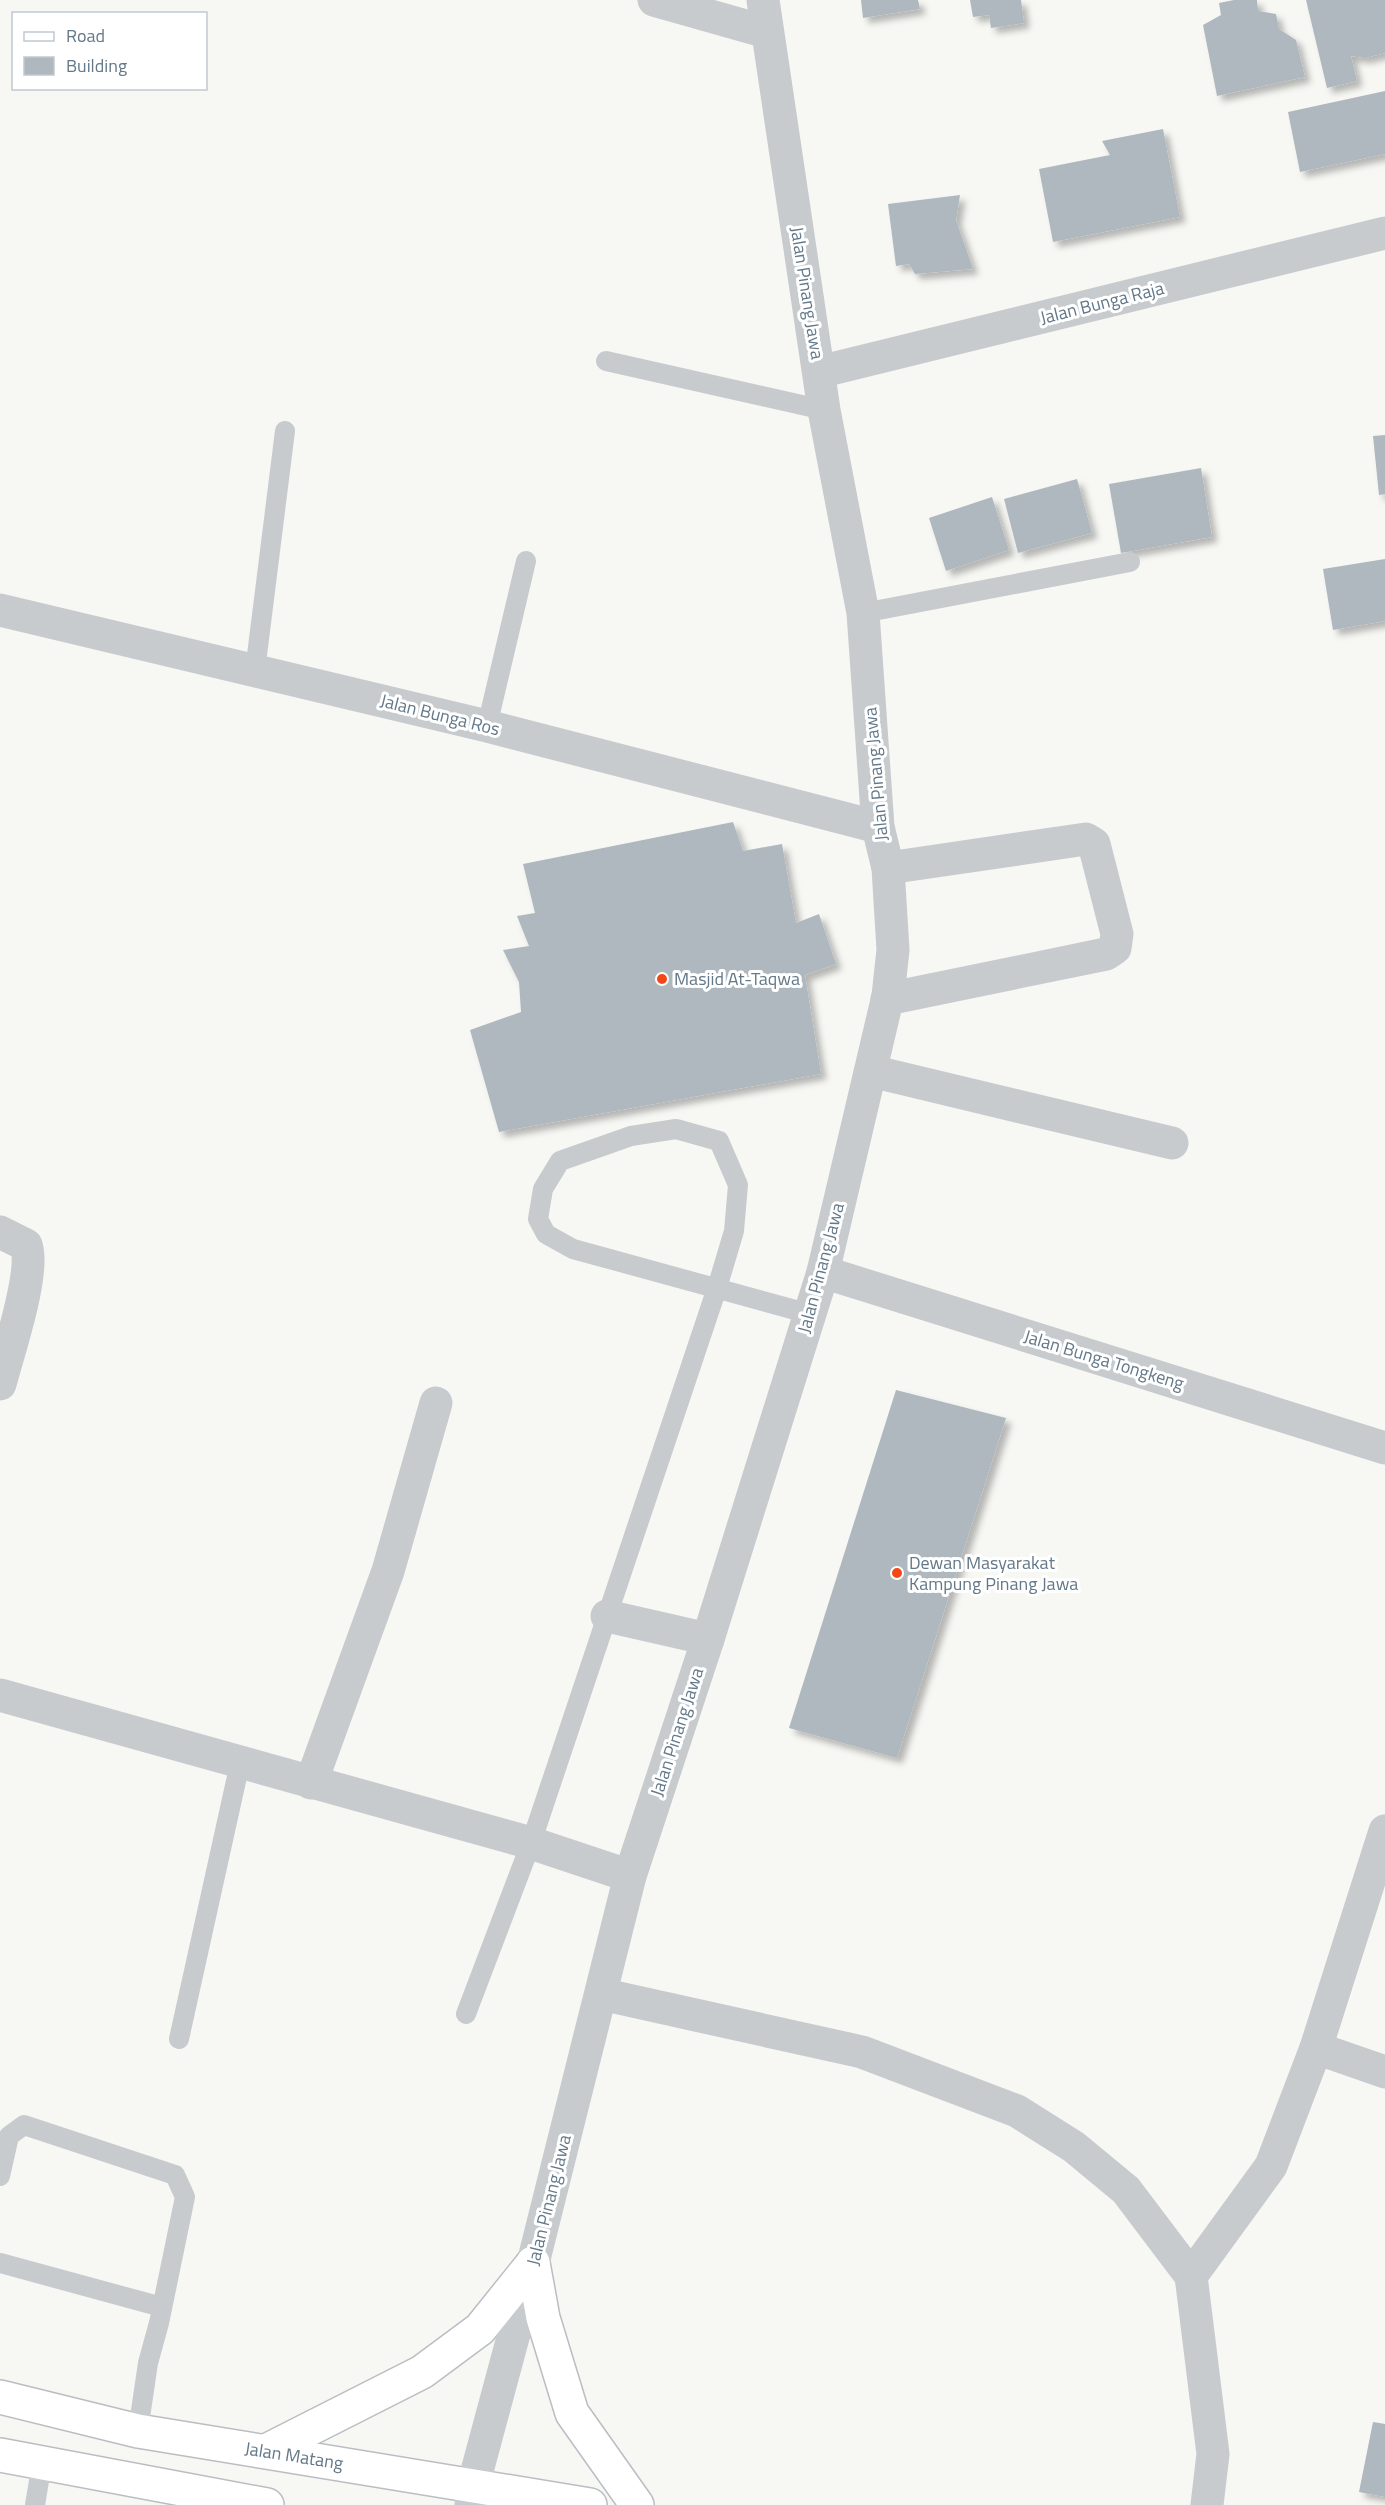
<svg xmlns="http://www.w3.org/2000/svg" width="1385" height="2505" font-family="'Titillium Web',sans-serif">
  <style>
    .building { fill: #afb8be; filter: url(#shadow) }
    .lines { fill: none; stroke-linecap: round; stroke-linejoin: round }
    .primary-casing { stroke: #babec2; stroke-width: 36 }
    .service { stroke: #c7cbce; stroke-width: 20 }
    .minor { stroke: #c7cbce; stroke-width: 33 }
    .primary { stroke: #fff; stroke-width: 33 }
    .poi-dot { fill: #f44717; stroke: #fff; stroke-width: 2 }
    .labels { text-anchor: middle; stroke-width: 6; stroke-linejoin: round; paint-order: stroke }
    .street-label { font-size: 18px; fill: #637888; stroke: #fff }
    .poi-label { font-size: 18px; fill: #637888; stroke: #fff; text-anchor: start }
  </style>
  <defs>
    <filter id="shadow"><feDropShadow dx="5.5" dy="5.5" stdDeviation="3" flood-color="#0004"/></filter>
  </defs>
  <rect width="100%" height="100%" fill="#f7f7f4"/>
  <g class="building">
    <polygon points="861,0 918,0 920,9 863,18"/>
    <polygon points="970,0 1021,0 1024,23 991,28 989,15 973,17"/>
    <polygon points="1234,0 1257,0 1258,11 1276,14 1279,29 1296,40 1305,77 1217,96 1203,25 1221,15 1219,3"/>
    <polygon points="1306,0 1385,0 1385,53 1365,58 1351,56 1357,81 1327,88"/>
    <polygon points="1385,91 1385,154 1300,172 1288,112"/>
    <polygon points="1163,129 1180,217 1053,242 1039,169 1110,155 1102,141"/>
    <polygon points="960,195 956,220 973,269 915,274 909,264 896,266 888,204"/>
    <polygon points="1385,435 1385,494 1379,495 1373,436"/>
    <polygon points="1201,468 1212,537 1121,553 1109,484"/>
    <polygon points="1077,479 1092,533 1018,553 1004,499"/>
    <polygon points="992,497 1009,550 946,571 929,518"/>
    <polygon points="1385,559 1385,621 1333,630 1323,569"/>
    <polygon points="733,822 743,851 782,844 796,923 819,914 836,964 805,975 821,1074 499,1132 470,1030 521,1012 519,982 503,950 529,946 517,916 535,913 523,864"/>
    <polygon points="896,1390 1006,1418 897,1758 789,1728"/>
    <polygon points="1373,2422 1385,2424 1385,2497 1359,2492"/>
  </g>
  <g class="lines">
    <g class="primary-casing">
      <g id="primary">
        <polyline points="533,2263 543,2318 572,2413 637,2505"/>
        <polyline points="0,2397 138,2431 590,2505"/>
        <polyline points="266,2451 422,2372 480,2329 533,2263"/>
        <polyline points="0,2455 267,2505"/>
      </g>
    </g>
    <g class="service">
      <polyline points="606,361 824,410"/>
      <polyline points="863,613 1130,562"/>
      <polyline points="255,671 285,431"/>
      <polyline points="487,726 526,561"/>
      <polyline points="466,2014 531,1843 717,1288 734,1231 738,1185 719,1141 676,1129 631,1136 560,1161 543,1189 538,1219 546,1234 573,1249 810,1314"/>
      <polyline points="179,2039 240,1763"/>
      <polyline points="0,2176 9,2136 24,2125 175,2175 185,2197 159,2323 148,2363 138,2431"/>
      <polyline points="0,2263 162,2307"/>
      <polyline points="35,2505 42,2463"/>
    </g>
    <g class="minor">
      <polyline points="654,0 767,32"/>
      <polyline points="819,372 1385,233"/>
      <polyline points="0,610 487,726 878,827"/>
      <polyline points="887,999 1106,954 1115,948 1117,934 1094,844 1086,839 888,868"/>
      <polyline points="871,1071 1172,1143"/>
      <path d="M0,1232l26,13c10,26 -18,108 -26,139"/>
      <polyline points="823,1272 1385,1448"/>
      <polyline points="607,1616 708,1639"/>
      <polyline points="0,1695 531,1843 630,1876"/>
      <polyline points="311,1783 388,1571 436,1403"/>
      <polyline points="601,1994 862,2052 1017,2111 1074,2147 1126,2190 1191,2276 1213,2454 1207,2505"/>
      <polyline points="1316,2048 1385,2072"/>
      <polyline points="1191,2276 1271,2166 1316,2048 1385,1831"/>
      <polyline points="471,2505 473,2486 533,2263 630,1876 708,1639 823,1272 888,996 893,950 888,868 878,827 863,613 824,410 763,0"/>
    </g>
    <use href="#primary" class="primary"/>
  </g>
  <g class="poi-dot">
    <circle cx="662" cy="979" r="6"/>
    <circle cx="897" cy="1573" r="6"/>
  </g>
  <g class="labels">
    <g class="street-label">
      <text transform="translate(807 293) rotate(81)" y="6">Jalan Pinang Jawa</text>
      <text transform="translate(1102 303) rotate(-14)" y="6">Jalan Bunga Raja</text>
      <text transform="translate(440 715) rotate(14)" y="6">Jalan Bunga Ros</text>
      <text transform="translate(876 774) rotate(-95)" y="6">Jalan Pinang Jawa</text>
      <text transform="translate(821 1268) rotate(-75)" y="6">Jalan Pinang Jawa</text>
      <text transform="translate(1104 1360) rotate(17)" y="6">Jalan Bunga Tongkeng</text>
      <text transform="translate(677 1732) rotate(-72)" y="6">Jalan Pinang Jawa</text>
      <text transform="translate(549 2200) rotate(-76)" y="6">Jalan Pinang Jawa</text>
      <text transform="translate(294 2456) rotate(9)" y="6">Jalan Matang</text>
    </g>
    <g class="poi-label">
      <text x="674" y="985">Masjid At-Taqwa</text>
      <text x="909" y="1569">Dewan Masyarakat<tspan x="909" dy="21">Kampung Pinang Jawa</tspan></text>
    </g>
  </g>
  <rect x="12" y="12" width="195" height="78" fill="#ffffff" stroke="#c1c9cf" stroke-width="1.5"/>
  <rect x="24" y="32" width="30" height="9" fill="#ffffff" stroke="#c1c9cf" stroke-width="1.5"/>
  <text x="66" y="42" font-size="18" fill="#637888">Road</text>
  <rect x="24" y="57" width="30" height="18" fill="#afb8be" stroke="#c1c9cf" stroke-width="1.5"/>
  <text x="66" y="72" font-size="18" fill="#637888">Building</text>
</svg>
